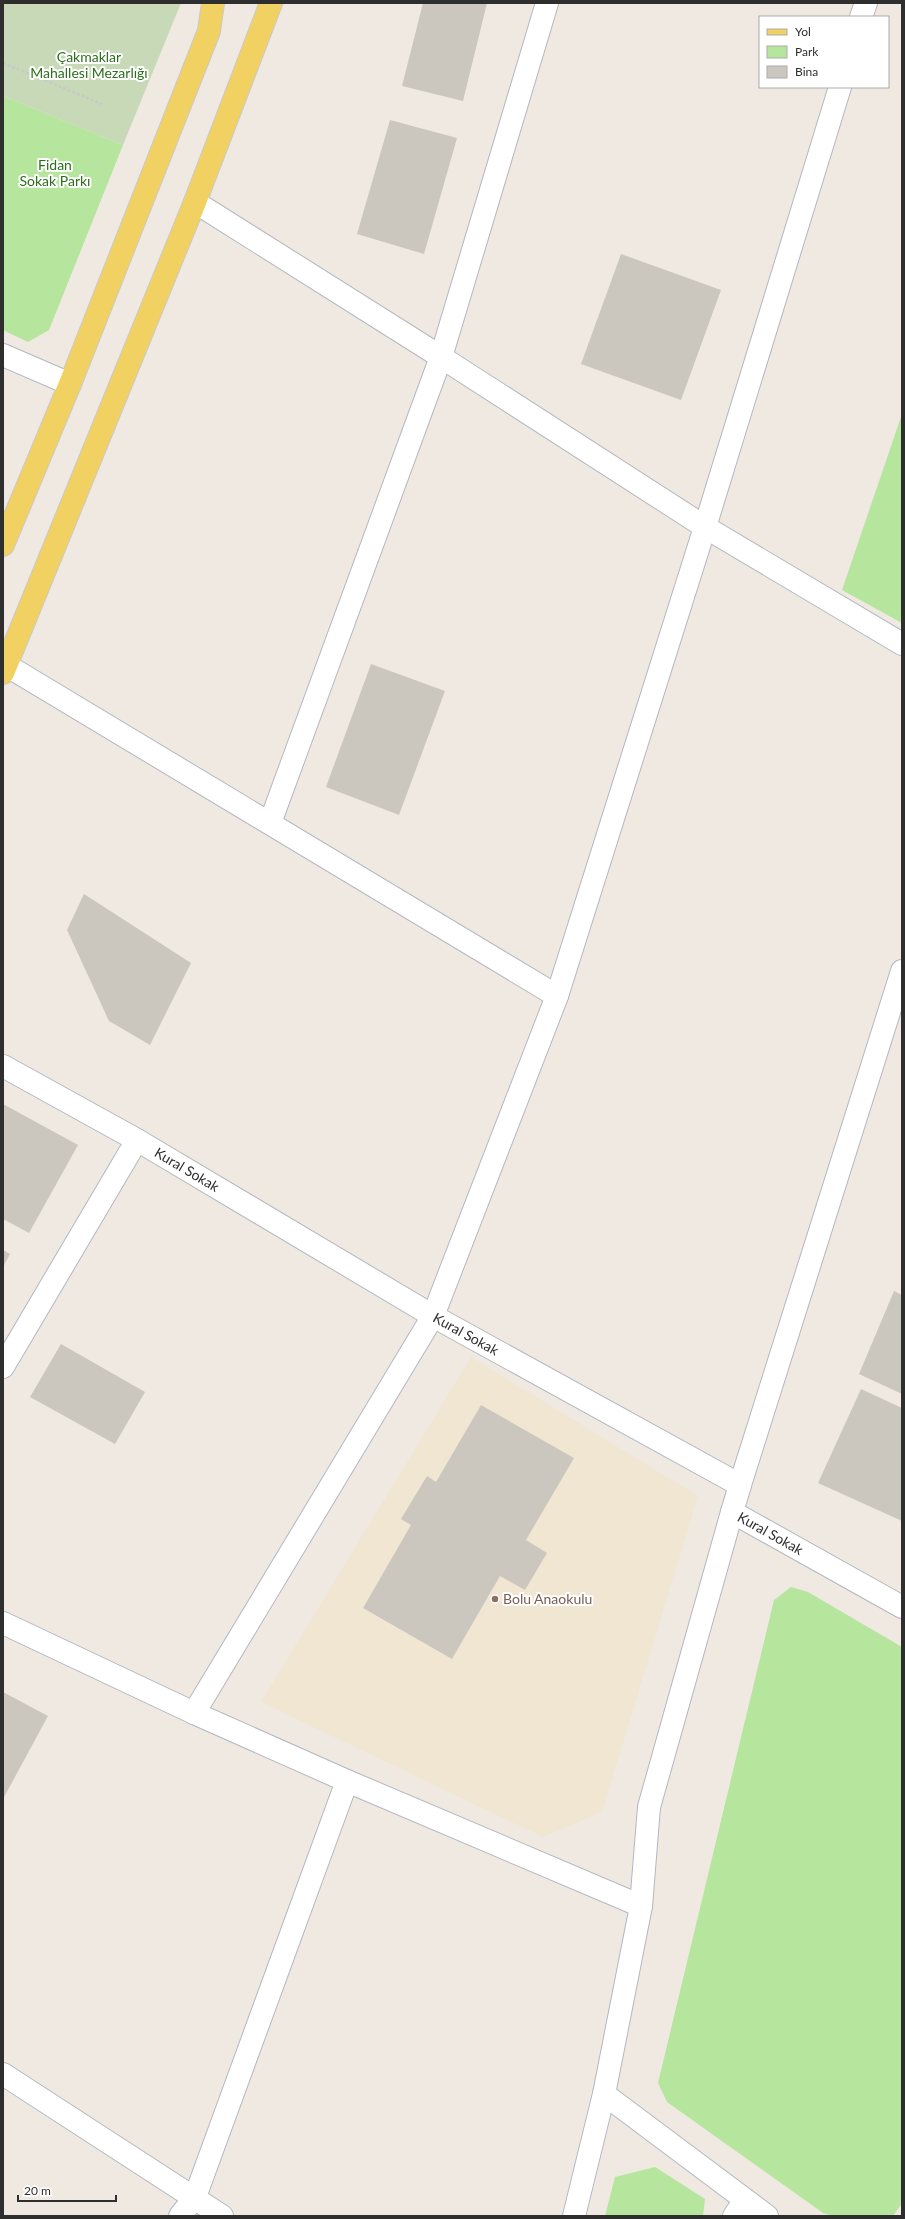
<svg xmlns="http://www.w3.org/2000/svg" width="905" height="2219" font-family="Lato,sans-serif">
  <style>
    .education { fill: #f0e6d1 }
    .green { fill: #b6e59e }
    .cemetery { fill: #c8d9b8 }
    .building { fill: #cbc7bf }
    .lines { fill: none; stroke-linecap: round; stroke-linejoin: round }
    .minor-casing { stroke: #b4b7c1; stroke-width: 24 }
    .major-casing { stroke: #c9c9c9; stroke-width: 24 }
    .path { stroke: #c9c9c9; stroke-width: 2.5; stroke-dasharray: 3 2; stroke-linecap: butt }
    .minor { stroke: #fff; stroke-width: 22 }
    .major { stroke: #f2d163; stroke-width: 22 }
    .education-dot { fill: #8d6e63; stroke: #fff; stroke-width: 1.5 }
    .labels { text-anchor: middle; stroke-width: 4; stroke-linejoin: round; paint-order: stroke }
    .park-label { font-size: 14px; fill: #2c6e1b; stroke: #fff }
    .street-label { font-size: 14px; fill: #2e2e2e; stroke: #fff }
    .education-label { font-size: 14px; fill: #785e54; stroke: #fff; text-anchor: start }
  </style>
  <rect width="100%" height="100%" fill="#efe9e1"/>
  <polygon class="education" points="471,1357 698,1496 602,1812 543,1837 261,1702"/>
  <g class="green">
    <polygon points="3,96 123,145 49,330 28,342 3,330"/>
    <polygon points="902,414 902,623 842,590"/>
    <polygon points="791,1587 808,1592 902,1647 902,2203 893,2216 834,2216 823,2213 667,2102 658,2083 774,1600"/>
    <polygon points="655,2167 705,2199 703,2216 605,2216 615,2177"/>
  </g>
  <polygon class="cemetery" points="3,3 181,3 123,145 3,96"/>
  <g class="building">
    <polygon points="423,3 487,3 463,101 402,86"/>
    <polygon points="390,120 457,138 424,254 357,234"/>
    <polygon points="621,254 721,290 681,400 581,364"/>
    <polygon points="371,664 445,691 399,815 326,787"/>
    <polygon points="84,894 191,963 150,1045 109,1021 67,930"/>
    <polygon points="3,1104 78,1145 29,1233 3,1219"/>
    <polygon points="3,1250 10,1254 3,1267"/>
    <polygon points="894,1291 902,1295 902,1394 859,1374"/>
    <polygon points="61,1344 145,1392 115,1444 30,1397"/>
    <polygon points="861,1389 902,1408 902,1521 818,1483"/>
    <polygon points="481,1405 574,1458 526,1540 547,1553 525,1590 500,1576 452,1659 363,1608 411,1525 401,1519 427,1476 436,1482"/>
    <polygon points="3,1692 48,1716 3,1799"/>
  </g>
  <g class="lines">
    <g class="minor-casing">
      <g id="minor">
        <polyline points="861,17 866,3"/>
        <polyline points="840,87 705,527 902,644"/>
        <polyline points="195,202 441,357 270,823"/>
        <polyline points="3,355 70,384"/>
        <polyline points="6,665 557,996"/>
        <path id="s1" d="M3,1066l134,74 296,176 307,169 -8,27 170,95"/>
        <polyline points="3,1367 137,1140"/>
        <polyline points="740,1485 902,971"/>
        <polyline points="3,1623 194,1713 347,1781 641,1906"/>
        <polyline points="194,1713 433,1316 557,996 705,527 441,357 547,3"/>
        <polyline points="3,2074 222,2216"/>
        <polyline points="604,2094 767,2216"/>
        <polyline points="180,2216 195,2197 347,1781"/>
        <polyline points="574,2216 604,2094 641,1906 649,1807 732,1512"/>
        <polyline points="734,2216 745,2200"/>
      </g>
    </g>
    <g class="major-casing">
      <g id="major">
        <polyline points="3,545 70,384 209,31 213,3"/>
        <polyline points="3,673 195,202 271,3"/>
      </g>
    </g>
    <polyline class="path" points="3,63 102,104"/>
    <use href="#minor" class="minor"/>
    <use href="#major" class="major"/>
  </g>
  <circle class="education-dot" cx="495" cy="1599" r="4"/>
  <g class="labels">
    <g class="park-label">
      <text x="89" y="62">Çakmaklar<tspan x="89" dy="16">Mahallesi Mezarlığı</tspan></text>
      <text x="55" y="170">Fidan<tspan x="55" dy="16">Sokak Parkı</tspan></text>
    </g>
    <g class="street-label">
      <text dy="5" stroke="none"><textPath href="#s1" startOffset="211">Kural Sokak</textPath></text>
      <text dy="5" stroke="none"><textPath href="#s1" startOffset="535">Kural Sokak</textPath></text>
      <text dy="5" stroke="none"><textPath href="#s1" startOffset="920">Kural Sokak</textPath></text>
    </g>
    <g class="education-label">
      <text x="503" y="1604">Bolu Anaokulu</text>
    </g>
  </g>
  <rect width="905" height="2219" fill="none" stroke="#2e2e2e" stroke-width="8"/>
  <rect x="759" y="16" width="130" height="72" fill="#ffffff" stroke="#ababab"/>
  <rect x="767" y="29" width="20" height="6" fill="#f2d163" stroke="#ababab"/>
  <text x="795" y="36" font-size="12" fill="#2e2e2e">Yol</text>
  <rect x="767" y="46" width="20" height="12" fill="#b6e59e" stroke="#ababab"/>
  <text x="795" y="56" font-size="12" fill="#2e2e2e">Park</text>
  <rect x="767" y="66" width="20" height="12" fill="#cbc7bf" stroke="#ababab"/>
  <text x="795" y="76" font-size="12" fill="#2e2e2e">Bina</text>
  <path d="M18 2195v6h98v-6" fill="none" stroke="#2e2e2e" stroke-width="2"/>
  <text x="24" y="2195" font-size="12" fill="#2e2e2e" stroke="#ffffff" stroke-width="3" paint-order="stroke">20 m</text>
</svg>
